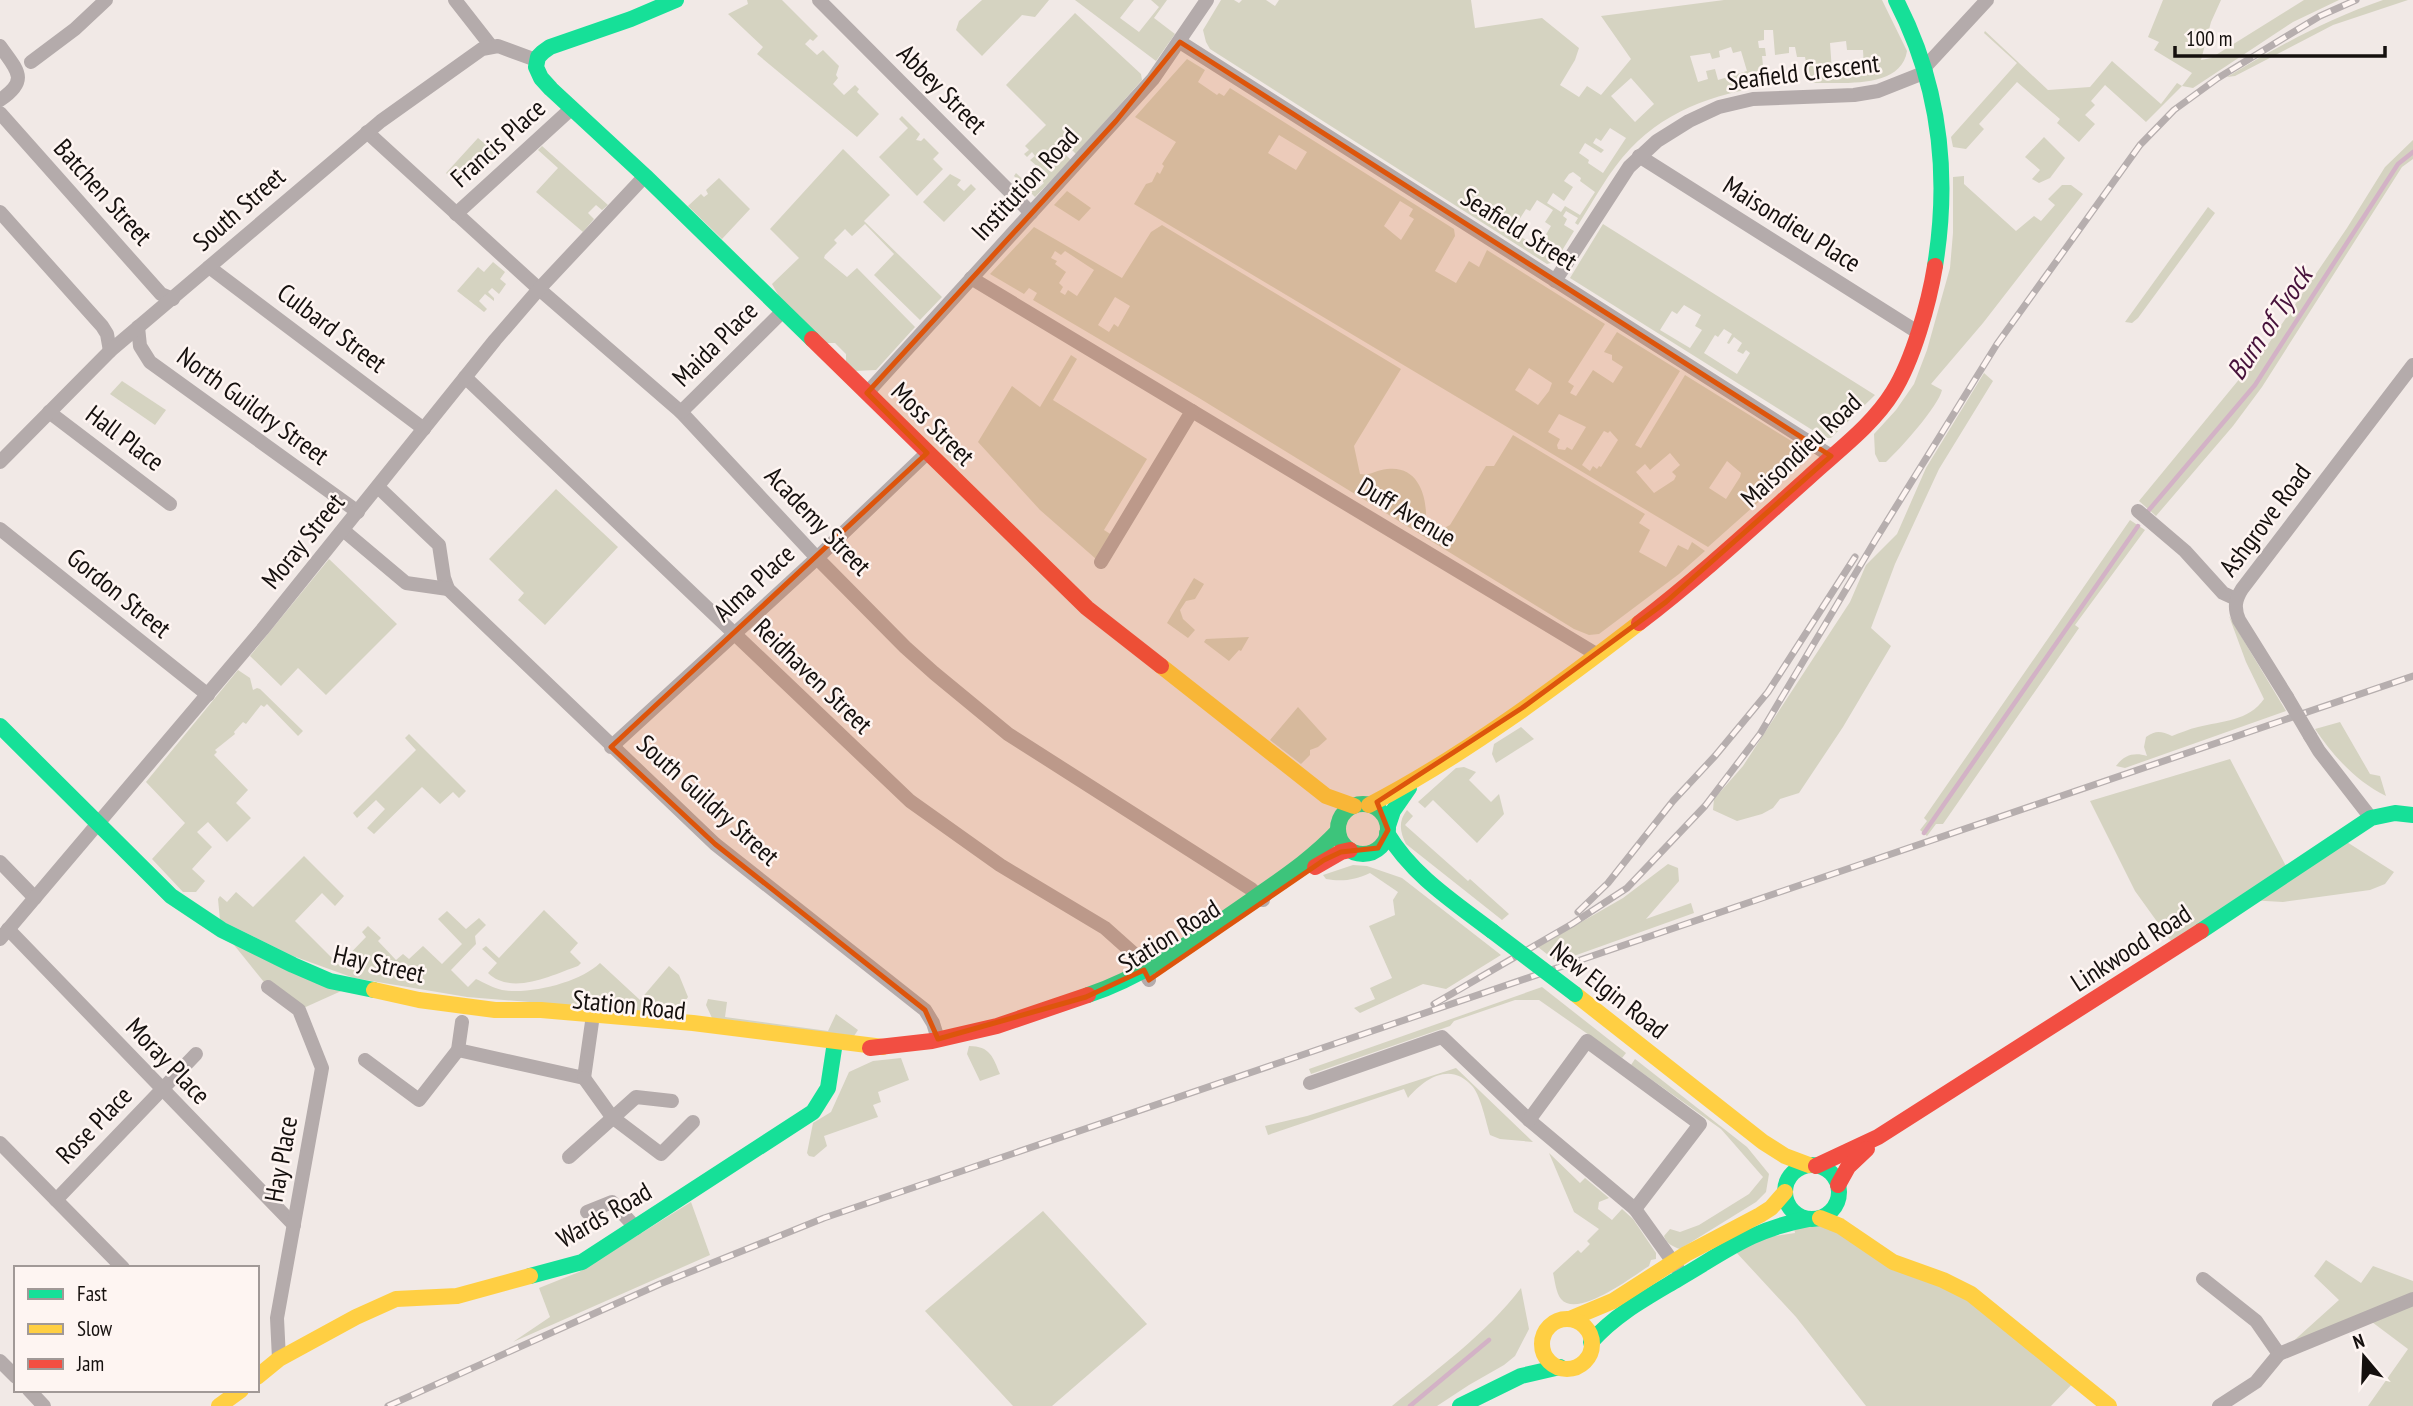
<svg xmlns="http://www.w3.org/2000/svg" width="2413" height="1406" font-family="'PT Sans Narrow',sans-serif">
  <style>
    .green { fill: #d5d3c1; fill-rule: evenodd }
    .lines { fill: none; stroke-linecap: round; stroke-linejoin: round }
    .stream { stroke: #d3b2c6; stroke-width: 4.5 }
    .street { stroke: #b4abab; stroke-width: 14 }
    .fast { stroke: #16e098; stroke-width: 16 }
    .slow { stroke: #ffcf43; stroke-width: 16 }
    .jam { stroke: #f24e42; stroke-width: 16 }
    .rail-casing { stroke: #b6aeae; stroke-width: 7 }
    .rail { stroke: #fef5f2; stroke-width: 4.5; stroke-dasharray: 13; stroke-linecap: butt }
    .street-bridge { stroke: #b4abab; stroke-width: 14 }
    .fast-bridge { stroke: #16e098; stroke-width: 16 }
    .marked { fill: #dd550c; fill-opacity: 0.2; stroke: #dd550c; stroke-width: 5; stroke-linejoin: round }
    .labels { text-anchor: middle; stroke-width: 5; stroke-linejoin: round; paint-order: stroke }
    .street-label { font-size: 26px; fill: #15100e; stroke: #fef5f2 }
    .water-label { font-size: 28px; font-style: italic; fill: #47123b; stroke: #fef5f2 }
  </style>
  <rect width="100%" height="100%" fill="#f1e9e6"/>
  <g class="green">
    <polygon points="747,0 782,0 818,36 813,41 810,39 805,44 817,55 823,50 839,66 836,75 838,78 833,84 844,95 855,85 859,89 857,92 879,114 857,137 757,54 763,47 728,14 748,4"/>
    <polygon points="982,0 1049,0 1035,17 1022,15 982,56 956,30 959,21"/>
    <polygon points="1075,0 1134,0 1120,18 1139,32 1159,7 1151,0 1167,0 1154,18 1175,34 1156,61"/>
    <path d="M1221,0h13l5,3 3,-3h24l9,6 4,-6h192l4,28 67,-10 37,30 -4,12 -15,25 19,12 8,-11 14,9 30,-36 -30,-43 123,-16h158l25,51c-6,39 -67,31 -97,32l-5,-26h-8l-2,-10h-6v6l-14,2 -2,-25h-9v10l-6,1 1,7h6l1,8h-4l2,19 27,-2 1,11c-59,4 -120,20 -162,65 -21,22 -36,51 -52,76l-3,-2 3,-5 -12,-7 -3,5 4,3 -3,6 10,6 -19,31 -8,2 -337,-215 -4,-7 -3,-12zM1846,41l1,9h16l1,19 -32,2 -2,-28zM1731,47l2,6 8,-2 6,20 -29,9 -3,-11 -9,2 2,8 -10,3 -8,-26 20,-3 2,6 8,-2 -1,-6zM1631,78l23,26 -19,18 -24,-26zM1610,128l16,10 -23,35 -15,-10 1,-3 -10,-7 6,-10 16,10 3,-3 -11,-7 3,-5 5,3zM1573,172l8,6 -1,3 15,11 -15,23 -15,-9 -4,6 -14,-9 6,-10 11,8 9,-14 -9,-6 5,-7zM1537,200l16,10 -8,12 6,4 -6,10 3,2 -6,10 -5,-1 -25,-16 14,-22 4,2z"/>
    <polygon points="2163,0 2221,0 2211,22 2201,60 2211,58 2304,0 2339,0 2293,22 2193,88 2182,86 2146,122 2105,85 2091,101 2095,105 2085,115 2095,124 2079,142 2057,123 2060,119 2017,82 1979,124 1984,129 1966,149 1953,147 1951,137 2017,63 1984,33 1985,31 2048,90 2090,87 2112,61 2161,104 2177,83 2182,86 2192,73 2154,50 2159,42 2148,37"/>
    <path d="M2383,0h25l-75,25 -98,51 -8,1c52,-31 98,-57 156,-77z"/>
    <polygon points="1075,13 1141,74 1142,80 1076,154 1061,139 1054,143 1071,160 1035,197 1014,176 1016,173 1035,191 1044,183 1033,172 1038,167 1030,160 1035,156 1032,152 1027,157 1024,154 1029,150 1025,146 1046,125 1006,85"/>
    <path d="M1187,59l18,11 -7,12 19,13 2,-2 5,3 6,-8 224,141 1,7 -20,35 21,12 13,-22 10,6 8,-17 118,74 -37,58 6,4 -4,7 6,3 17,-26 20,13 10,-16 -11,-7v-5l-8,-3 13,-20 63,39 -45,74 6,3 44,-73 124,77v5l-101,90 -574,-343 12,-20 6,-2 5,-10 3,2 4,-8 -2,-2 14,-22 -41,-25zM1279,135l28,17 -11,18 -28,-17zM1400,201l13,8 -4,7 5,3 -13,21 -17,-14zM1529,368l23,15 -3,8 -11,14 -23,-15zM1559,414l27,13 -14,23 -5,-3 -2,3 -7,-1 -1,-4 3,-6 -12,-7zM1604,431l4,2 2,-2 8,9 -17,27 -2,-1 -2,3 -4,-3 -3,5 -8,-6zM1670,453l10,12 -8,7 4,4 -2,4 -20,13 -18,-21 9,-8 5,6zM1727,461l14,12 -1,4 -14,22 -17,-11z"/>
    <polygon points="902,116 920,134 916,140 921,141 924,138 939,153 933,159 943,169 917,196 879,157 908,128 899,119"/>
    <polygon points="2044,137 2065,158 2050,178 2039,183 2032,179 2040,170 2025,157"/>
    <polygon points="478,138 497,154 491,159 485,154 476,161 481,167 476,172 471,166 454,181 446,173"/>
    <polygon points="2413,140 2413,159 2402,167 2262,387 2233,426 2156,516 2139,501 2269,343 2347,228 2385,167"/>
    <polygon points="542,146 608,205 602,210 596,205 588,213 594,219 583,232 536,192 558,168 538,150"/>
    <polygon points="843,149 890,195 864,221 942,297 920,320 874,275 894,254 865,224 852,236 845,229 834,240 837,243 825,255 824,258 847,277 857,268 915,327 876,370 855,371 846,362 846,354 835,343 826,343 780,298 772,284 799,258 770,229"/>
    <polygon points="950,174 961,180 957,185 964,191 971,184 976,189 944,222 923,202"/>
    <path d="M1964,176v8l52,47 18,-15 7,5 14,-16 -7,-6 14,-14h9l12,9 -100,129 -52,61 11,6c-4,17 -42,59 -56,72h-7l-4,-8 -1,-20 22,-24 18,-26 13,-34 23,-82 3,-35v-56z"/>
    <polygon points="719,178 750,209 722,239 688,206 701,194 704,197 708,194 706,190"/>
    <polygon points="1067,191 1091,208 1079,221 1054,205"/>
    <polygon points="2208,207 2215,213 2138,318 2132,323 2125,322"/>
    <path d="M1603,224l272,171 -44,43h-6l-255,-160zM1684,305l17,10 -6,11 7,4 -12,18 -30,-18 12,-19 5,3zM1724,329l8,5 -5,9 2,1 5,-7 8,6 -5,8 6,3 3,-4 4,3 -13,21 -33,-21 11,-18 3,2z"/>
    <path d="M1162,225l239,144 -47,77 6,28c10,2 16,-4 27,-5 30,-4 40,25 39,50l9,7 9,2 6,-3 36,-59h8l19,-31 132,79 -6,9 11,7 -11,22 27,15 12,-22 10,5 4,-8 13,9 -26,23 -80,60 -10,1 -15,-6 -375,-231 -166,-98 4,-7 -8,-5 -5,6 -34,-20 44,-47 88,51 29,-46zM1055,251l6,4 4,-4 29,19 -17,26 -9,-6 -3,5 -5,-3 3,-5 -4,-4 7,-11 -11,-8 2,-3 -6,-3zM1115,297l15,9 -12,21 -4,-3 -5,8 -11,-7z"/>
    <polygon points="493,262 505,272 500,279 506,284 499,294 492,288 488,292 494,298 494,301 485,294 479,301 487,309 484,312 457,291 478,267 484,272"/>
    <polygon points="1071,355 1077,359 1053,400 1147,459 1104,530 1112,535 1096,559 1040,510 978,442 1012,386 1040,407"/>
    <polygon points="1984,373 1993,381 1939,469 1895,564 1871,628 1891,646 1843,727 1799,793 1780,799 1773,808 1762,814 1737,821 1713,810 1714,799 1743,766 1850,602 1866,565 1897,534 1926,468"/>
    <polygon points="122,381 166,410 155,425 110,394"/>
    <polygon points="556,489 618,547 545,625 518,600 524,593 489,559"/>
    <polygon points="2130,520 2145,530 2075,625 2079,628 1943,824 1936,824 1927,836 1920,830 1927,821 1924,818"/>
    <polygon points="329,559 397,624 326,695 298,668 281,686 250,656"/>
    <polygon points="1194,578 1204,584 1195,599 1186,601 1180,610 1183,619 1195,630 1188,638 1167,623"/>
    <path d="M2229,616l57,95 -161,57 -9,-2c8,-11 18,-14 31,-10l-3,-9 2,-10c10,-7 15,-6 26,-1 8,-3 17,-7 26,-9 24,-6 51,-6 66,-28l-18,-37z"/>
    <polygon points="1249,637 1241,651 1239,650 1229,661 1204,642 1206,639"/>
    <polygon points="238,670 250,678 253,690 257,688 260,689 303,731 298,736 267,704 264,707 261,705 246,724 243,722 234,732 235,734 215,750 217,752 214,755 248,790 236,803 251,818 227,842 208,822 197,832 212,847 192,869 205,881 196,892 183,892 152,859 185,823 146,782"/>
    <polygon points="1298,707 1327,739 1318,747 1310,750 1310,755 1301,764 1270,740"/>
    <path d="M2340,722l30,52 10,2 6,20c-29,-14 -53,-40 -71,-67z"/>
    <polygon points="1521,727 1534,739 1496,763 1492,754 1494,744"/>
    <polygon points="409,734 466,791 459,798 453,792 440,804 422,787 374,834 367,828 385,809 376,800 357,818 353,813 416,750 405,738"/>
    <polygon points="2230,759 2289,872 2339,837 2394,872 2385,884 2370,890 2283,902 2248,900 2176,948 2135,891 2090,801"/>
    <polygon points="1464,767 1476,772 1469,780 1491,802 1499,794 1504,814 1477,843 1433,800 1425,808 1418,802 1456,768"/>
    <path d="M1407,810l6,6 -8,9 63,56 2,-2 39,35 -7,6 -96,-76c-6,-12 -8,-23 1,-34z"/>
    <path d="M304,856l40,40 -9,10 -13,-13 -27,28 44,44 27,-28 -4,-5 6,-6 13,12 -3,3 18,19 7,-6 6,5 14,-13 19,18 20,-20 -24,-25 9,-8 19,18 13,-11 7,7 -11,11 1,8 -25,26 17,17 8,-8c9,4 17,9 26,11 28,5 79,-8 98,-27l40,37 29,-34 10,9 9,22 -12,17 -209,-17 -113,-19 -61,-22 -73,-36 -2,-21 2,-3 7,6 9,-10 17,15z"/>
    <polygon points="1668,864 1678,868 1679,881 1646,919 1691,903 1694,913 1557,962 1538,947 1623,898"/>
    <path d="M1353,865l14,1 35,12 99,77 -55,34 -23,-5 -63,29 -6,-5 21,-9 -5,-11 22,-10 -23,-52 26,-11 -2,-15 5,-8 -28,-19c-15,7 -28,9 -44,6l-3,-4z"/>
    <path d="M544,910l34,33 -8,9 11,11 -3,3c-26,9 -66,30 -90,7l9,-10 -15,-14 4,-3 13,12z"/>
    <polygon points="222,930 348,988 299,1010 268,987"/>
    <polygon points="1542,987 1626,1053 1622,1058 1539,1000 1515,1000 1454,1021 1450,1026 1311,1074 1309,1069"/>
    <polygon points="708,999 727,1002 725,1017 828,1031 836,1014 858,1030 854,1036 712,1018 706,1005"/>
    <path d="M969,1046c21,0 24,11 31,28l-20,7 -13,-27z"/>
    <polygon points="901,1058 909,1080 878,1092 881,1102 873,1105 878,1117 824,1136 827,1146 814,1157 809,1156 807,1153 813,1123 831,1112 849,1072 873,1061"/>
    <path d="M1635,1059l112,88 22,27 -3,18 -10,10 -76,47c-7,-2 -14,-6 -16,-13l6,-7 10,3 19,-7 50,-31 14,-17 -42,-48 -90,-64z"/>
    <path d="M1456,1068l77,74 -33,-3 -10,-4c-4,-13 -9,-38 -17,-48 -22,-26 -48,-9 -65,11l-4,-9 -136,46 -3,-9 42,-10z"/>
    <path d="M1549,1153l31,30 5,-5 24,20 -10,4 -1,7 14,11 10,-11 11,10 23,34v6l-5,1 -2,6c-16,10 -71,53 -88,33 -5,-6 -6,-18 -8,-26l25,-23 3,3 9,-9 -3,-3 12,-12 -25,-17z"/>
    <polygon points="691,1202 710,1255 513,1342 550,1317 539,1288 579,1272"/>
    <polygon points="1790,1208 1794,1213 1971,1294 2076,1380 2051,1406 1866,1406 1796,1317 1735,1251 1767,1237 1795,1233"/>
    <polygon points="1043,1211 1147,1324 1052,1406 1013,1406 925,1311"/>
    <polygon points="2326,1260 2361,1283 2373,1266 2413,1281 2413,1406 2368,1406 2408,1349 2368,1319 2279,1354 2339,1300 2314,1276"/>
    <path d="M1521,1288l8,41 -14,27 -11,9 -35,20 -32,21h-45c45,-37 94,-72 129,-118z"/>
  </g>
  <g class="lines">
    <g class="stream">
      <polyline points="2149,510 2255,385 2398,164 2413,152"/>
      <polyline points="1924,833 2138,526"/>
      <polyline points="1410,1406 1489,1340"/>
    </g>
    <g class="street">
      <polyline points="455,0 491,46"/>
      <polyline points="819,0 1031,213"/>
      <polyline points="1180,42 1831,456"/>
      <path d="M0,46c17,24 30,34 0,54"/>
      <polyline points="31,62 75,29 106,0"/>
      <polyline points="1925,67 1987,0"/>
      <polyline points="0,113 161,294 173,299"/>
      <polyline points="367,132 539,289 681,412 817,558 905,647 934,673 1008,734 1251,889 1263,900"/>
      <polyline points="1639,156 1919,333"/>
      <polyline points="0,212 102,326 107,334 110,351"/>
      <polyline points="456,214 572,108"/>
      <polyline points="209,267 424,429"/>
      <polyline points="971,278 1596,654"/>
      <polyline points="1555,281 1629,167 1657,141 1689,121 1719,107 1753,99 1854,95 1878,91 1926,72"/>
      <polyline points="138,327 140,346 150,362 358,512"/>
      <polyline points="465,377 910,801 1000,865 1105,928 1133,953 1149,980"/>
      <polyline points="867,393 1153,79 1207,0"/>
      <polyline points="49,412 170,504"/>
      <polyline points="681,412 783,311"/>
      <polyline points="0,462 110,351 381,121 482,49 498,46 536,60"/>
      <polyline points="378,487 439,545 444,578 448,589 715,844 925,1010 933,1023 938,1039"/>
      <polyline points="2138,511 2185,551 2223,593 2236,599"/>
      <polyline points="0,529 208,695"/>
      <polyline points="343,530 406,583 448,589"/>
      <polyline points="1101,562 1192,411"/>
      <path d="M2287,697l-48,-77c-5,-12 -4,-20 3,-31l171,-224"/>
      <polyline points="2310,736 2319,751 2371,818"/>
      <polyline points="611,747 817,558 927,453"/>
      <polyline points="0,862 35,898"/>
      <polyline points="8,929 294,1225"/>
      <polyline points="0,939 262,630 495,340 539,289 645,176"/>
      <polyline points="268,987 299,1010 322,1068 277,1318 279,1359"/>
      <polyline points="458,1050 584,1078 593,1015"/>
      <polyline points="365,1060 419,1100 458,1050 462,1022"/>
      <polyline points="584,1078 612,1117 661,1154 693,1122"/>
      <polyline points="1310,1083 1442,1037 1529,1120 1635,1209 1678,1269"/>
      <polyline points="1529,1120 1587,1041 1700,1124 1635,1209"/>
      <polyline points="0,1143 123,1268"/>
      <polyline points="569,1157 636,1097 672,1101"/>
      <polyline points="56,1200 196,1054"/>
      <polyline points="587,1212 612,1202 636,1228"/>
      <polyline points="2203,1279 2256,1321 2279,1354"/>
      <polyline points="0,1361 16,1377"/>
      <polyline points="29,1390 44,1406"/>
      <polyline points="2219,1406 2256,1382 2279,1354 2413,1299"/>
    </g>
    <g class="fast">
      <polyline points="676,0 631,19 550,47 543,52 538,57 536,67 541,78 551,89 645,176 812,339"/>
      <path d="M1896,0c43,83 54,174 39,266"/>
      <polyline points="0,726 171,896 222,930 293,965 330,981 374,990"/>
      <circle cx="1363" cy="829" r="25"/>
      <polyline points="1388,826 1393,811 1409,788"/>
      <path d="M1387,833c25,42 67,69 105,98"/>
      <polyline points="2201,931 2371,818 2395,813 2413,815"/>
      <path d="M1088,995c60,-20 111,-59 162,-94 31,-22 62,-42 88,-70"/>
      <circle cx="1812" cy="1192" r="27"/>
      <polyline points="530,1276 582,1262 813,1112 828,1088 835,1042"/>
      <path d="M1591,1342c25,-28 55,-44 87,-63 47,-27 74,-50 130,-60"/>
      <polyline points="1460,1406 1521,1376 1560,1367"/>
    </g>
    <g class="slow">
      <polyline points="1161,666 1326,796 1354,806"/>
      <path d="M1369,805c93,-48 187,-118 270,-182"/>
      <polyline points="374,990 419,1000 495,1010 541,1010 693,1023 883,1047"/>
      <polyline points="1575,994 1763,1142 1785,1156 1809,1165"/>
      <polyline points="1820,1218 1840,1226 1893,1262 1943,1280 1971,1294 2109,1406"/>
      <polyline points="1570,1319 1613,1301 1686,1254 1760,1215 1771,1208 1785,1192"/>
      <circle cx="1567" cy="1344" r="25"/>
      <polyline points="257,1377 279,1359 356,1317 396,1299 457,1296 530,1276"/>
      <polyline points="219,1406 241,1390"/>
    </g>
    <g class="jam">
      <polyline points="812,339 1087,608 1161,666"/>
      <path d="M1639,623c59,-45 113,-95 169,-145 29,-27 64,-52 85,-86 20,-32 36,-89 42,-126"/>
      <polyline points="1315,867 1341,852 1350,850"/>
      <polyline points="870,1048 932,1041 997,1026 1088,995"/>
      <polyline points="1816,1166 1878,1137 2201,931"/>
      <polyline points="1838,1185 1848,1167 1867,1149"/>
    </g>
    <g class="rail-casing">
      <g id="rail">
        <polyline points="1578,912 1608,883 1673,801 1715,756 1768,692 1855,557"/>
        <polyline points="1434,1004 1572,924 1627,888 1705,806 1760,734 1876,539 1997,344 2140,145 2174,110 2218,78 2320,16 2356,0"/>
        <polyline points="388,1406 660,1284 824,1218 2413,676"/>
      </g>
    </g>
    <use href="#rail" class="rail"/>
    <polyline class="street-bridge" points="2287,697 2310,736"/>
    <polyline class="fast-bridge" points="1492,931 1575,994"/>
  </g>
  <path class="marked" d="M1180,42l651,414 -165,146 -144,106 -145,94 11,28 -10,18 -37,4 -17,8 -175,120 -5,-10 -58,27 -148,42 -13,-29 -210,-166 -104,-97 316,-294 -60,-60 249,-272z"/>
  <g class="labels">
    <g class="street-label">
      <text transform="translate(1803 72) rotate(-7)" y="9">Seafield Crescent</text>
      <text transform="translate(942 89) rotate(45)" y="9">Abbey Street</text>
      <text transform="translate(498 143) rotate(-42)" y="9">Francis Place</text>
      <text transform="translate(1025 184) rotate(-47)" y="9">Institution Road</text>
      <text transform="translate(103 192) rotate(48)" y="9">Batchen Street</text>
      <text transform="translate(239 209) rotate(-41)" y="9">South Street</text>
      <text transform="translate(1792 224) rotate(32)" y="9">Maisondieu Place</text>
      <text transform="translate(1519 229) rotate(32)" y="9">Seafield Street</text>
      <text transform="translate(332 328) rotate(37)" y="9">Culbard Street</text>
      <text transform="translate(715 344) rotate(-45)" y="9">Maida Place</text>
      <text transform="translate(253 406) rotate(36)" y="9">North Guildry Street</text>
      <text transform="translate(933 424) rotate(45)" y="9">Moss Street</text>
      <text transform="translate(125 438) rotate(37)" y="9">Hall Place</text>
      <text transform="translate(1801 450) rotate(-43)" y="9">Maisondieu Road</text>
      <text transform="translate(1407 512) rotate(31)" y="9">Duff Avenue</text>
      <text transform="translate(2265 520) rotate(-53)" y="9">Ashgrove Road</text>
      <text transform="translate(818 521) rotate(46)" y="9">Academy Street</text>
      <text transform="translate(303 541) rotate(-51)" y="9">Moray Street</text>
      <text transform="translate(754 583) rotate(-43)" y="9">Alma Place</text>
      <text transform="translate(119 593) rotate(39)" y="9">Gordon Street</text>
      <text transform="translate(813 676) rotate(44)" y="9">Reidhaven Street</text>
      <text transform="translate(708 800) rotate(42)" y="9">South Guildry Street</text>
      <text transform="translate(1169 936) rotate(-32)" y="9">Station Road</text>
      <text transform="translate(2131 948) rotate(-33)" y="9">Linkwood Road</text>
      <text transform="translate(379 964) rotate(13)" y="9">Hay Street</text>
      <text transform="translate(1609 990) rotate(38)" y="9">New Elgin Road</text>
      <text transform="translate(629 1005) rotate(6)" y="9">Station Road</text>
      <text transform="translate(168 1061) rotate(46)" y="9">Moray Place</text>
      <text transform="translate(94 1125) rotate(-46)" y="9">Rose Place</text>
      <text transform="translate(281 1159) rotate(-80)" y="9">Hay Place</text>
      <text transform="translate(604 1215) rotate(-30)" y="9">Wards Road</text>
    </g>
    <g class="water-label">
      <text transform="translate(2269 323) rotate(-56)" y="10">Burn of Tyock</text>
    </g>
  </g>
  <rect x="14" y="1266" width="245" height="126" fill="#fef5f2" stroke="#a19997" stroke-width="2"/>
  <rect x="28" y="1289" width="35" height="10" fill="#16e098" stroke="#a19997" stroke-width="2"/>
  <text x="77" y="1301" font-size="21" fill="#15100e">Fast</text>
  <rect x="28" y="1324" width="35" height="10" fill="#ffcf43" stroke="#a19997" stroke-width="2"/>
  <text x="77" y="1336" font-size="21" fill="#15100e">Slow</text>
  <rect x="28" y="1359" width="35" height="10" fill="#f24e42" stroke="#a19997" stroke-width="2"/>
  <text x="77" y="1371" font-size="21" fill="#15100e">Jam</text>
  <g transform="translate(2364 1357) rotate(341)" stroke="#fef5f2" stroke-width="5" paint-order="stroke">
  <path d="M0-5L12 26L0 18L-12 26Z" fill="#15100e"/>
  <text y="-10" font-size="19" font-weight="bold" text-anchor="middle" fill="#15100e">N</text>
  </g>
  <path d="M2175 46v10h210v-10" fill="none" stroke="#15100e" stroke-width="3.5"/>
  <text x="2186" y="46" font-size="21" fill="#15100e" stroke="#fef5f2" stroke-width="5" paint-order="stroke">100 m</text>
</svg>
